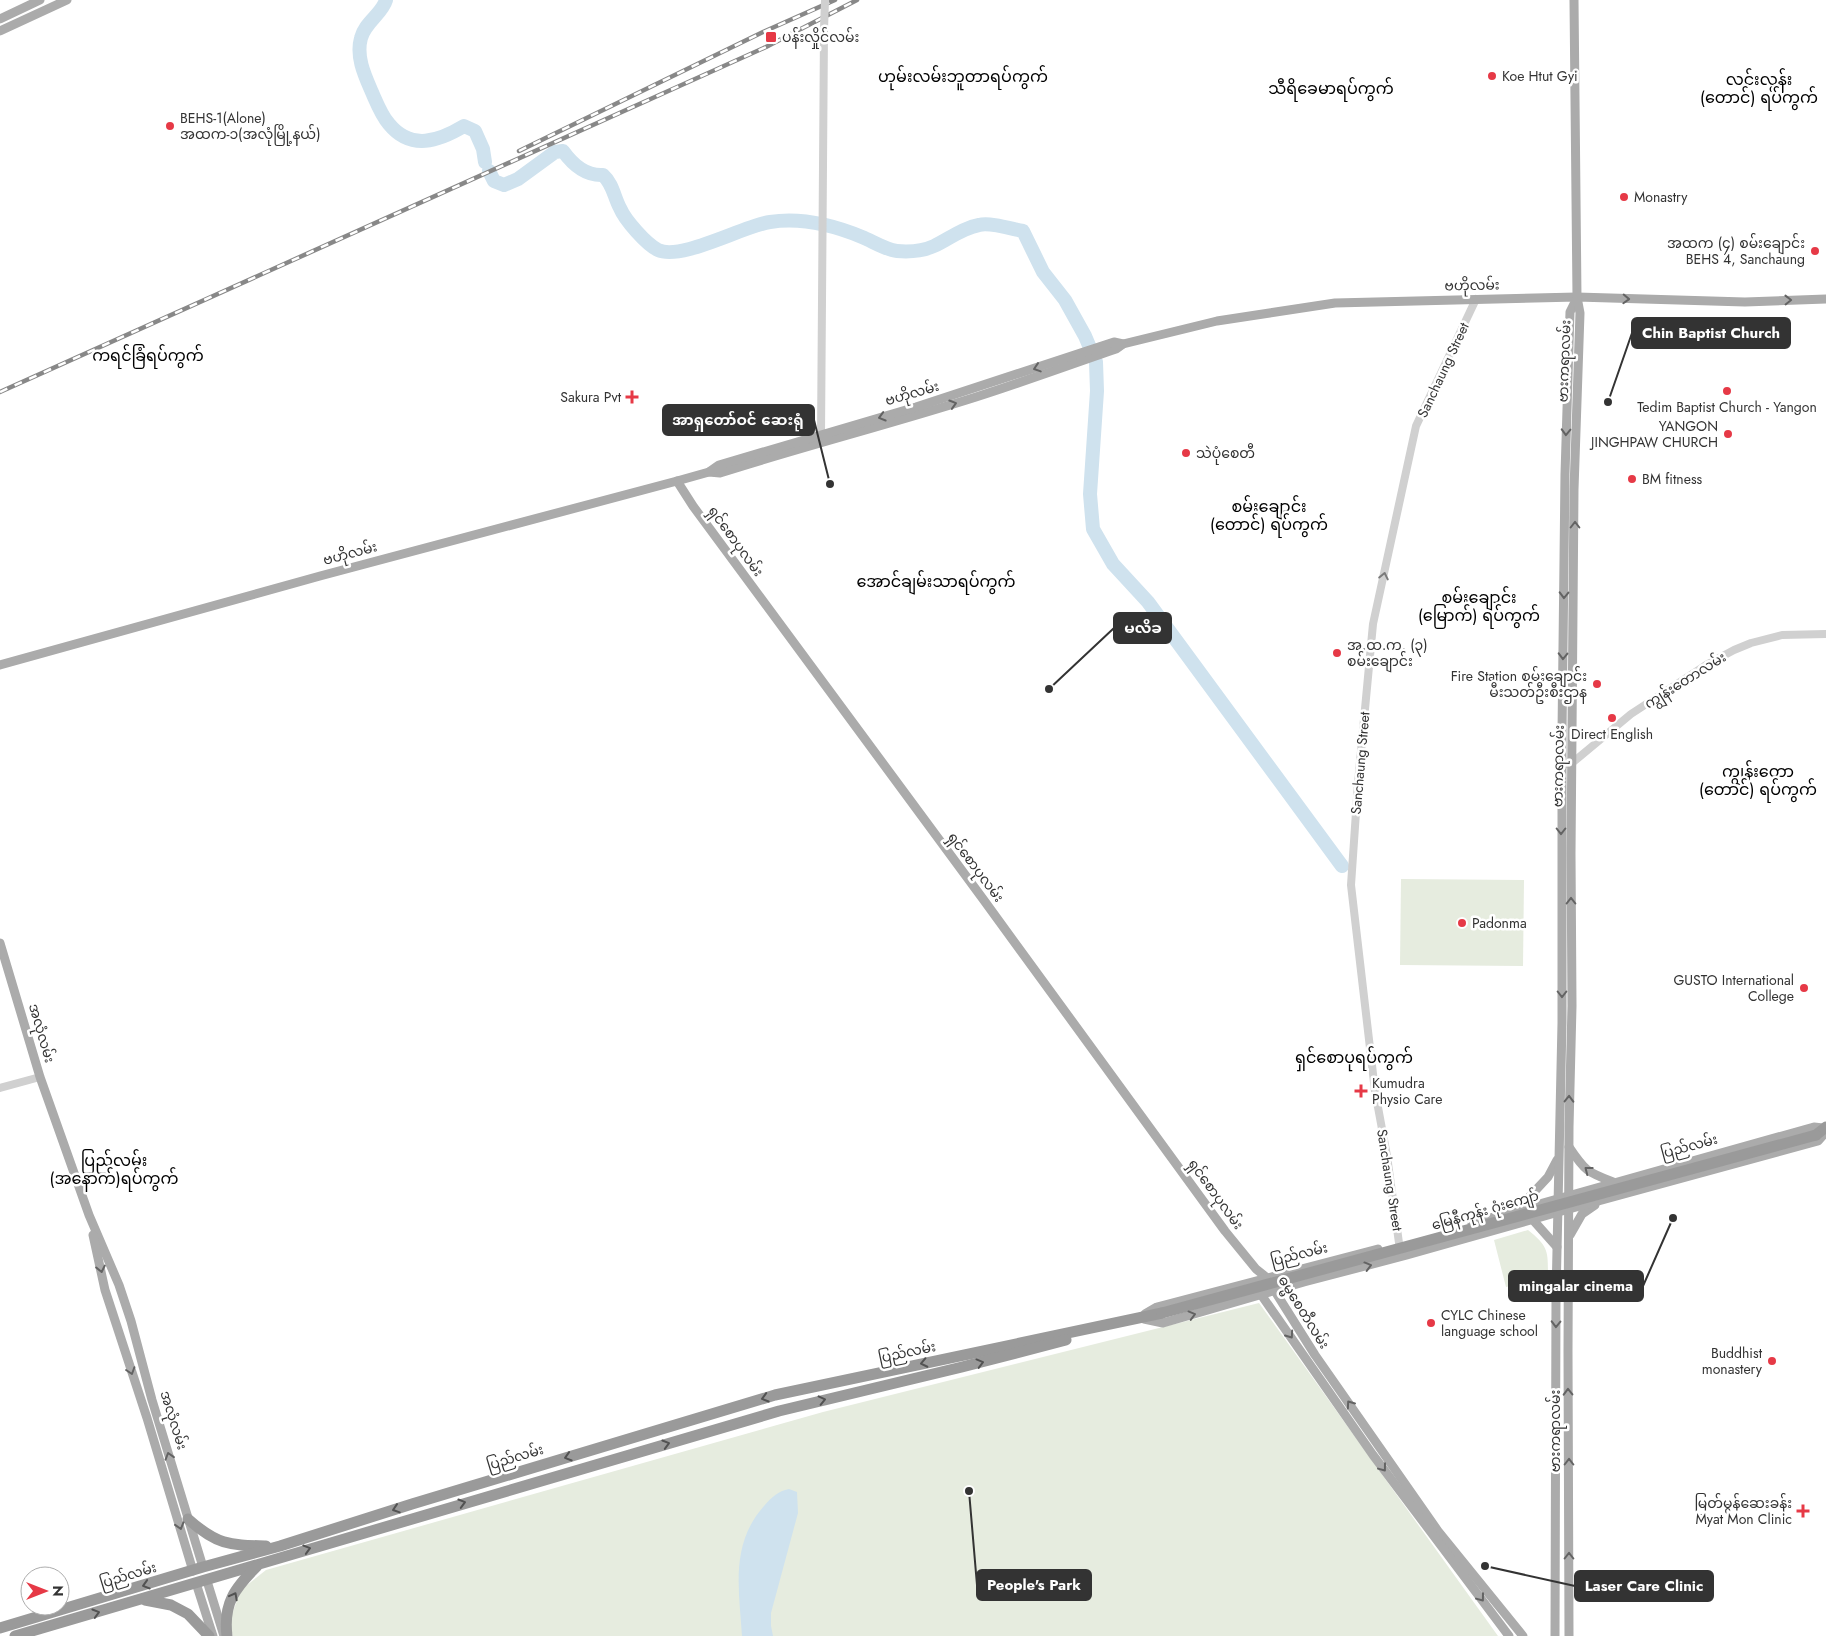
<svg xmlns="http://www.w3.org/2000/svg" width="1826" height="1636" font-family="Jost,'Noto Sans Myanmar',sans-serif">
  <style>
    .green { fill: #e6ecdf }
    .water { fill: #cfe2ee }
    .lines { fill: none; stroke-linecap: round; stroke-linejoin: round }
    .river { stroke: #cfe2ee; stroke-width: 14 }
    .minor { stroke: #d0d0d0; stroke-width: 8 }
    .major { stroke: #ababab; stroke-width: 9 }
    .highway { stroke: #9a9a9a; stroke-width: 11 }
    .rail-casing { stroke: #888; stroke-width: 4.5 }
    .rail { stroke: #fff; stroke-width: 2.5; stroke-dasharray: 8; stroke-linecap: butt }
    .minor-bridge { stroke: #d0d0d0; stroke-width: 8 }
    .highway-bridge { stroke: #9a9a9a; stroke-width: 11 }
    .oneway { stroke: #636363 }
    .oneway2 { stroke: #7a7a7a }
    .oneway3 { stroke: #525252 }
    .poi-dot { fill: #e63946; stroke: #fff; stroke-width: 2 }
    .labels { text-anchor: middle; stroke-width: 5; stroke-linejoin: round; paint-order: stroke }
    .poi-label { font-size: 14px; fill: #333; stroke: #fff; text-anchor: start }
    .street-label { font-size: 14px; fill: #333; stroke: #fff }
    .quarter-label { font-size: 16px; fill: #000; stroke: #fff }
    .leader { fill: none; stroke: #333; stroke-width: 2 }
    .callout-dot { fill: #333; stroke: #fff; stroke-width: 2 }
    .callout { fill: #333; stroke: #333; stroke-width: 2 }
    .callout-label { font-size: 15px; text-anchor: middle; font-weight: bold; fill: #fff }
  </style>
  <rect width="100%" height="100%" fill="#fff"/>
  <g class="green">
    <polygon points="1401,879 1524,880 1523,966 1400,965"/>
    <path d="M1528,1230c21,17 20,21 20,47l-42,10 -12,-47z"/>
    <polygon points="1259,1303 1498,1636 233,1636 229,1622 241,1590 266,1570 823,1412"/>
  </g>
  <path class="water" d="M789,1489l8,3 1,21 -27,100v13l2,10h-31c-3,-47 -12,-92 22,-130 8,-9 14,-15 25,-17z"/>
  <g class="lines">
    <g class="river">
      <path d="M386,0c-4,14 -21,22 -25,38 -5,18 3,36 10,52 5,11 10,25 18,34 22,27 50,17 75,2l11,5 8,18 2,13"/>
      <path d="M489,171l5,10 10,4 14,-6 37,-27 8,-1c10,14 23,25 40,24 10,9 11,22 17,33 5,12 26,36 38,42 23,11 85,-24 112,-28 32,-5 63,3 92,15 10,4 24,13 35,14 12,1 26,0 37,-5 15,-7 28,-18 45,-21 11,-3 33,4 44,6l20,41 22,28 20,36 11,26 1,29 -7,103 3,35 20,35 35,38 194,264"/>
    </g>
    <g class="minor">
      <polyline points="821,436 824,30"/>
      <polyline points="1562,765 1572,763 1631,714 1706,665 1734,650 1751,643 1782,635 1826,634"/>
      <polyline points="0,1088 40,1077"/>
      <polyline points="1399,1243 1387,1156 1375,1091 1351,885 1358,783 1373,624 1416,426 1476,299"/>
    </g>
    <g class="major">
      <polyline points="0,19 40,0"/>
      <polyline points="0,31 67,0"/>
      <path d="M709,472l11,1c85,-27 171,-49 256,-76 47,-15 93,-32 140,-48l7,-5 94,-23 118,-18 242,-6 168,5 81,-3"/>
      <polyline points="677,481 693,506 983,899 1225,1231 1256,1269 1266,1277 1315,1355 1438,1531 1523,1636"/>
      <polyline points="0,665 320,576 677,481 709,472 719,465 916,407 1114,342 1123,344"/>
      <polyline points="0,943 40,1077 89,1215 119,1285 131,1321 152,1400 203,1567"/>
      <path d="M1569,1147c16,24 18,25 44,35"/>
      <polyline points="1519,1208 1548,1177 1557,1160"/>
      <polyline points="1533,1220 1557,1247"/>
      <polyline points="1472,1223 1814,1127 1823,1128"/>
      <polyline points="93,1235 105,1290 147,1418 193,1571"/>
      <polyline points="1570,1235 1582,1214 1595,1205"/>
      <polyline points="1260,1291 1262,1296 1373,1455 1509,1636"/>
      <polyline points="1145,1314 1157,1307 1378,1249"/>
      <polyline points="1144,1319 1163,1323 1304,1282 1407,1255 1569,1209 1818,1141 1825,1133"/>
      <polyline points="207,1581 224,1636"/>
      <polyline points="196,1583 213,1636"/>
      <polyline points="1555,1636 1556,1296 1562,1023 1562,733 1565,474 1570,312 1577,298"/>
      <polyline points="1569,1636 1568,1351 1569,1127 1572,1006 1571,854 1574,489 1580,313 1577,297 1574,0"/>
    </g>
    <g class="highway">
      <polyline points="1816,1135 1826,1127"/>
      <path d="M188,1519c29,26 41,26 78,27"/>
      <polyline points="145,1600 171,1605 188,1614 209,1636"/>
      <polyline points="0,1628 203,1567 280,1546 412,1504 775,1395 1162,1313"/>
      <polyline points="15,1636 779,1411 962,1367 1066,1340"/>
      <path d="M227,1636c-4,-33 8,-48 30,-70"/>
    </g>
    <g class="rail-casing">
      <g id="rail">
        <polyline points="519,151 763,32 835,0"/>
        <polyline points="0,392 766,47 857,0"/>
      </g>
    </g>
    <use href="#rail" class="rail"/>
    <polyline class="minor-bridge" points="824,30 825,0"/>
    <polyline class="highway-bridge" points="1162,1313 1816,1135"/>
  </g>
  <defs><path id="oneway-chevron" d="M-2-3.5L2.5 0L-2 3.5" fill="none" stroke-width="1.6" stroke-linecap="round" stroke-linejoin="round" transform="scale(1.25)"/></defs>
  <g class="oneway">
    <use href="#oneway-chevron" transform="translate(1626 299) rotate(2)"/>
    <use href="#oneway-chevron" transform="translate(1788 300) rotate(-1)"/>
    <use href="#oneway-chevron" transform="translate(1037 368) rotate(162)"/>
    <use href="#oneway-chevron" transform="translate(953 404) rotate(-17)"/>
    <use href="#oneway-chevron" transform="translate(882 417) rotate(164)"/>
    <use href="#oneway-chevron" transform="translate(1566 432) rotate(92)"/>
    <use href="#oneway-chevron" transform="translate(1575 525) rotate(-90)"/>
    <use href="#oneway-chevron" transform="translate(1564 595) rotate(91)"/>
    <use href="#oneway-chevron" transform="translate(1563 656) rotate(91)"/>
    <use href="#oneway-chevron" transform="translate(1561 831) rotate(90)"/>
    <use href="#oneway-chevron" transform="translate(1571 901) rotate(-90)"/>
    <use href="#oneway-chevron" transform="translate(1562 994) rotate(90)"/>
    <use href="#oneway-chevron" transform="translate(1569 1099) rotate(-89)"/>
    <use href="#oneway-chevron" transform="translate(1588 1170) rotate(-142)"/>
    <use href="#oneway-chevron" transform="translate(1368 1266) rotate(-15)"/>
    <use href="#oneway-chevron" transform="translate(101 1269) rotate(78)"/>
    <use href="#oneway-chevron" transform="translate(1192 1315) rotate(-15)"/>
    <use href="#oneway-chevron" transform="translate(1556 1324) rotate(91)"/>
    <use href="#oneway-chevron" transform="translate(1290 1335) rotate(55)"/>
    <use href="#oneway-chevron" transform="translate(131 1371) rotate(72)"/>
    <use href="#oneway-chevron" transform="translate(1568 1392) rotate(-91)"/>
    <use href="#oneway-chevron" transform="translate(1350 1404) rotate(-125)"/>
    <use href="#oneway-chevron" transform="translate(169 1456) rotate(-107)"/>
    <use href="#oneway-chevron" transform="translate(1569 1462) rotate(-90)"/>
    <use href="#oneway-chevron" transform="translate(1383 1468) rotate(53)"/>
    <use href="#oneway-chevron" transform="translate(180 1526) rotate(73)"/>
    <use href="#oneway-chevron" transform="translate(1569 1556) rotate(-90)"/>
    <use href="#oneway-chevron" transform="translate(1481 1598) rotate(53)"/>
  </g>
  <use class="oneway2" href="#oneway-chevron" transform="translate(1384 576) rotate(-78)"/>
  <g class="oneway3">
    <use href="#oneway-chevron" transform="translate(924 1363) rotate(168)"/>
    <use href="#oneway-chevron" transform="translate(980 1363) rotate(-15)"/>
    <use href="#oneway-chevron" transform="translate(765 1398) rotate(164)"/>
    <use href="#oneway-chevron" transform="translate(822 1400) rotate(-13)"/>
    <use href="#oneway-chevron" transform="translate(666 1444) rotate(-16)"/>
    <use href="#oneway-chevron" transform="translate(568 1457) rotate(163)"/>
    <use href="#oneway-chevron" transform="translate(462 1503) rotate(-16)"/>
    <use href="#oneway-chevron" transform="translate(396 1509) rotate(162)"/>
    <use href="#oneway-chevron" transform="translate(307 1549) rotate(-17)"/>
    <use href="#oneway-chevron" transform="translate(146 1585) rotate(163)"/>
    <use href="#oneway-chevron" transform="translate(234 1596) rotate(-62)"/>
    <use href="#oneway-chevron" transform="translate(96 1613) rotate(-16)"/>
  </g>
  <g class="poi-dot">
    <rect x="765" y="31" width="12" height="12" rx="2.5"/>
    <circle cx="1492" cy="76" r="5"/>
    <circle cx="170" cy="126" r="5"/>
    <circle cx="1624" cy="197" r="5"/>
    <circle cx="1815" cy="251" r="5"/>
    <circle cx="1727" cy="391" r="5"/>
    <path d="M629.5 389.5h5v5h5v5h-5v5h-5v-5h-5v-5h5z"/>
    <circle cx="1728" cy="434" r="5"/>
    <circle cx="1186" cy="453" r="5"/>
    <circle cx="1632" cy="479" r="5"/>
    <circle cx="1337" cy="653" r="5"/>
    <circle cx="1597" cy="684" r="5"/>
    <circle cx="1612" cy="718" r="5"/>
    <circle cx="1462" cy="923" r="5"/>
    <circle cx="1804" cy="988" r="5"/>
    <path d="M1358.5 1083.5h5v5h5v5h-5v5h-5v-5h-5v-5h5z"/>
    <circle cx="1431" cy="1323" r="5"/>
    <circle cx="1772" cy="1361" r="5"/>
    <path d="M1800.5 1503.5h5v5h5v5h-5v5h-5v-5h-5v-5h5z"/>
  </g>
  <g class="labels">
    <g class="poi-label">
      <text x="782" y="42">ပန်းလှိုင်လမ်း</text>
      <text x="1502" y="81">Koe Htut Gyi</text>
      <text x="180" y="123">BEHS-1(Alone)<tspan x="180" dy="16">အထက-၁(အလုံမြို့နယ်)</tspan></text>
      <text x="1634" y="202">Monastry</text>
      <text x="1805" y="248" text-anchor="end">အထက (၄) စမ်းချောင်း<tspan x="1805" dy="16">BEHS 4, Sanchaung</tspan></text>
      <text x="621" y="402" text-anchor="end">Sakura Pvt</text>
      <text x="1727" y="412" text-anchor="middle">Tedim Baptist Church - Yangon</text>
      <text x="1718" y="431" text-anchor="end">YANGON<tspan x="1718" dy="16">JINGHPAW CHURCH</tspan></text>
      <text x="1196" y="458">သဲပုံစေတီ</text>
      <text x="1642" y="484">BM fitness</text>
      <text x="1347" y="650">အ.ထ.က. (၃)<tspan x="1347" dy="16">စမ်းချောင်း</tspan></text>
      <text x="1587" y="681" text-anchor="end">Fire Station စမ်းချောင်း<tspan x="1587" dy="16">မီးသတ်ဦးစီးဌာန</tspan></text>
      <text x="1612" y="739" text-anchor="middle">Direct English</text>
      <text x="1472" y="928">Padonma</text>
      <text x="1794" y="985" text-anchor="end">GUSTO International<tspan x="1794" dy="16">College</tspan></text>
      <text x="1372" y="1088">Kumudra<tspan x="1372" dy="16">Physio Care</tspan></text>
      <text x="1441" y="1320">CYLC Chinese<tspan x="1441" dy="16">language school</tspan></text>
      <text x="1762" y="1358" text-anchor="end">Buddhist<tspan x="1762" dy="16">monastery</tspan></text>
      <text x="1792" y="1508" text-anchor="end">မြတ်မွန်ဆေးခန်း<tspan x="1792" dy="16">Myat Mon Clinic</tspan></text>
    </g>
    <g class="street-label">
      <text transform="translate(1472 285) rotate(-1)" y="5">ဗဟိုလမ်း</text>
      <text transform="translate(1564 361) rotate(-88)" y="5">ဗားကရာလမ်း</text>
      <text transform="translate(1443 370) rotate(-65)" y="5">Sanchaung Street</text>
      <text transform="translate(912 393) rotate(-16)" y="5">ဗဟိုလမ်း</text>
      <text transform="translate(736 541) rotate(54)" y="5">ရှင်စောပုလမ်း</text>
      <text transform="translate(350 553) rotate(-15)" y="5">ဗဟိုလမ်း</text>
      <text transform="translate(1685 680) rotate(-32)" y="5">ကျွန်းတောလမ်း</text>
      <text transform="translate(1360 763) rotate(-85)" y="5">Sanchaung Street</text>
      <text transform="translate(1558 766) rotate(-89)" y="5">ဗားကရာလမ်း</text>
      <text transform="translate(976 867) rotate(53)" y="5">ရှင်စောပုလမ်း</text>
      <text transform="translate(42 1033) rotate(74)" y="5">အလုံလမ်း</text>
      <text transform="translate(1689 1146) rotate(-15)" y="5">ပြည်လမ်း</text>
      <text transform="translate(1390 1180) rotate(81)" y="5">Sanchaung Street</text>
      <text transform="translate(1216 1194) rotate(54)" y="5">ရှင်စောပုလမ်း</text>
      <text transform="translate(1485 1210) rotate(-16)" y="5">မြေနီကုန်း ဂုံးကျော်</text>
      <text transform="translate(1299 1254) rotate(-14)" y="5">ပြည်လမ်း</text>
      <text transform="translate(1304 1312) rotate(58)" y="5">ဓမ္မစေတီလမ်း</text>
      <text transform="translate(907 1352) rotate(-12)" y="5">ပြည်လမ်း</text>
      <text transform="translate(174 1420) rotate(73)" y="5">အလုံလမ်း</text>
      <text transform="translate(1555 1431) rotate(-90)" y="5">ဗားကရာလမ်း</text>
      <text transform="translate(515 1457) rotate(-17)" y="5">ပြည်လမ်း</text>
      <text transform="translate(128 1575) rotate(-17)" y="5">ပြည်လမ်း</text>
    </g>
    <g class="quarter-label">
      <text x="963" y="82">ဟုမ်းလမ်းဘူတာရပ်ကွက်</text>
      <text x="1759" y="85">လင်းလွန်း<tspan x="1759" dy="18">(တောင်) ရပ်ကွက်</tspan></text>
      <text x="1331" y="94">သီရိခေမာရပ်ကွက်</text>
      <text x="148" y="361">ကရင်ခြံရပ်ကွက်</text>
      <text x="1269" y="512">စမ်းချောင်း<tspan x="1269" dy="18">(တောင်) ရပ်ကွက်</tspan></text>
      <text x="936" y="587">အောင်ချမ်းသာရပ်ကွက်</text>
      <text x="1479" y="603">စမ်းချောင်း<tspan x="1479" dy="18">(မြောက်) ရပ်ကွက်</tspan></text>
      <text x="1758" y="777">ကျွန်းတော<tspan x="1758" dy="18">(တောင်) ရပ်ကွက်</tspan></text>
      <text x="1354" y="1063">ရှင်စောပုရပ်ကွက်</text>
      <text x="114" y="1166">ပြည်လမ်း<tspan x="114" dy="18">(အနောက်)ရပ်ကွက်</tspan></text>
    </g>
  </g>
  <path class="leader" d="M1608 402L1632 333M830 484L814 420M1049 689L1114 628M1673 1218L1643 1286M969 1491L977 1585M1485 1566L1575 1586"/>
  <g class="callout-dot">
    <circle cx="1608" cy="402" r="5"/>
    <circle cx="830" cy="484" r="5"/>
    <circle cx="1049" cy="689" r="5"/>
    <circle cx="1673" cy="1218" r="5"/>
    <circle cx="969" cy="1491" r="5"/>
    <circle cx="1485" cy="1566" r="5"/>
  </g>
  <g class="callout">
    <rect x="1632" y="318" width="158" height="30" rx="5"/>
    <rect x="663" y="405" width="151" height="30" rx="5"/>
    <rect x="1114" y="613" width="57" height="30" rx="5"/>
    <rect x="1509" y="1271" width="134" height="30" rx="5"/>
    <rect x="977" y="1570" width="114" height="30" rx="5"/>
    <rect x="1575" y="1571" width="138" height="30" rx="5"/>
  </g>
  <g class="callout-label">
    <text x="1711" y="338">Chin Baptist Church</text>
    <text x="738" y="425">အာရှတော်ဝင် ဆေးရုံ</text>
    <text x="1143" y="633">မလိခ</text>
    <text x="1576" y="1291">mingalar cinema</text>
    <text x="1034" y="1590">People's Park</text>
    <text x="1644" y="1591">Laser Care Clinic</text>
  </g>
  <g transform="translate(45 1591) rotate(90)"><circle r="24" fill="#ffffff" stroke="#adadad"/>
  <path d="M0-4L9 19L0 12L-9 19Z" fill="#e63946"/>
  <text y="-8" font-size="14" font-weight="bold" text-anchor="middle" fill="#333333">N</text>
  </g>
</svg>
